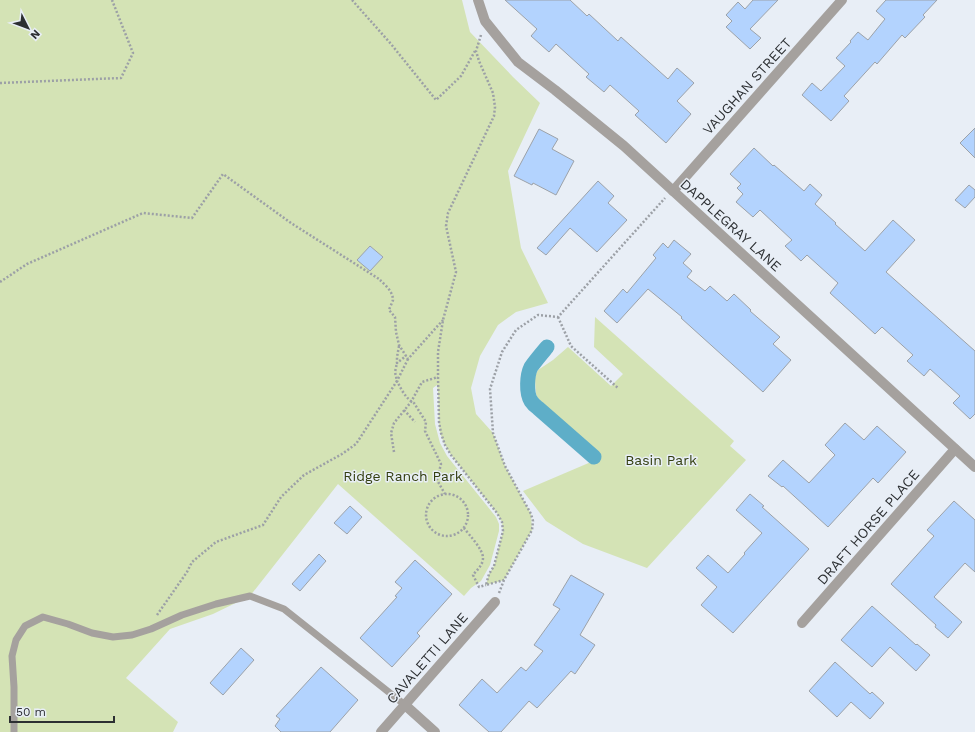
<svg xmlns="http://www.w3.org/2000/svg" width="975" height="732" font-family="'Work Sans',sans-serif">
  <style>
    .green { fill: #d4e3b5 }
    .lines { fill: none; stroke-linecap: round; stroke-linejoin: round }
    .canal { stroke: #5eaec8; stroke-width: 15 }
    .building { fill: #b3d3fe; stroke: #9ca2a9 }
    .path { stroke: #9ca0a6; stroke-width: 2.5; stroke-dasharray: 2 2; stroke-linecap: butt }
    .service { stroke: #a5a19e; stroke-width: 7 }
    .minor { stroke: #a5a19e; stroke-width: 10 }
    .labels { text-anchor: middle; stroke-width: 3; stroke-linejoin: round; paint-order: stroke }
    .street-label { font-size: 14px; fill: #2c2f32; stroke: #e8eef6 }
    .park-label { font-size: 14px; fill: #343f10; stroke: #e8eef6 }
  </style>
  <rect width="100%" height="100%" fill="#e8eef6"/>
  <g class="green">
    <path d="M0,0h462l8,32 43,45 27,26 -32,68 13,77 27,55 -32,9 -18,13 -18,31 -9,32 5,26 17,19 12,33 26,48 1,16 -28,50 -18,5 3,-11 5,-8 9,-35 -1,-9 -5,-9 -46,-58c-4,-7 -9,-15 -11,-23 -3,-15 0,-31 -3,-47l-4,3 2,36 5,19 7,13 49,61 3,7v7l-9,34 -9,16 -10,7 -7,8 -126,-112 -88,112 -37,18 -43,15 -44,49 52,44 -5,10h-173z"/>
    <polygon points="595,317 734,441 730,446 746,460 647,568 583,544 546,521 523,491 598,459 598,451 581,438 549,409 537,397 536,394 535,379 536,374 538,370 553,360 568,347 611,386 623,374 594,347"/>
  </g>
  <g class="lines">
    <path class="canal" d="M547,347c-5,6 -11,13 -16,20 -4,8 -5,26 0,34 2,3 4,5 7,7l56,49"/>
  </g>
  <g class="building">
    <polygon points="505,0 570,0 587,16 589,14 618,41 621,37 668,79 677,68 694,83 677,101 691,114 666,143 635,115 639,111 610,85 604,92 586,77 589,74 556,44 549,52 531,36 537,29"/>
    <polygon points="753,0 778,0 750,29 761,38 750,49 726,27 732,21 726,15 738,2 745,9"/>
    <polygon points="886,0 937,0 923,15 925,17 905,38 902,35 877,64 875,62 844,96 849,101 831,121 802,95 812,83 821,91 845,66 836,58 851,42 850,41 858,32 868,40 885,19 876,11"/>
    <polygon points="975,128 975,158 960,143"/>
    <polygon points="539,129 558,139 552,149 574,161 556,195 533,183 532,185 514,176"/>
    <polygon points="754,148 773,166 774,165 804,191 810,184 822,195 815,204 836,223 835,224 865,251 893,220 915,240 886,272 975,351 975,414 970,419 953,403 960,396 930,369 924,376 907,361 913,355 882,327 875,334 830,293 838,283 807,255 801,261 785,246 792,240 760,210 753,217 736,202 743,194 737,188 741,184 730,174"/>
    <polygon points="598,181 614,196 608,203 627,220 597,252 570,228 546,255 537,248"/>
    <polygon points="969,185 975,190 975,197 965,208 955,200"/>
    <polygon points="674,240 691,254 683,263 692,271 687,277 705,291 710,286 727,301 734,294 751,310 750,311 780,337 773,344 791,360 763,392 681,318 682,317 648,289 617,323 604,311 623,289 627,293 656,258 653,255 663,243 668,248"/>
    <polygon points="370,246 383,257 370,271 357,260"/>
    <polygon points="845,423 864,440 877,426 906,452 878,483 873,478 828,527 783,486 782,487 768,476 783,460 809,483 835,455 825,445"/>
    <polygon points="750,494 764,506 762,507 809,549 733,633 701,605 717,587 696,568 708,555 728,573 745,554 744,553 762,533 736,510"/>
    <polygon points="954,501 975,520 975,572 965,563 934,597 962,622 948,638 935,627 936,625 891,584 934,536 927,530"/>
    <polygon points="350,506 362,517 347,534 334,523"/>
    <polygon points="319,554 326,561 300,591 292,584"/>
    <polygon points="415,560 452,594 417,633 420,636 392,667 360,638 397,597 395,596 402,588 395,582"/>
    <polygon points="571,575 604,594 580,635 595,645 575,674 571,671 537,708 529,701 501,732 489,732 459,705 482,679 497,693 521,667 526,671 543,651 534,645 560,609 553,605"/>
    <polygon points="872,606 916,645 917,644 930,655 916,671 890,647 872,667 841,640"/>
    <polygon points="241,648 254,660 223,695 210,683"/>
    <polygon points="835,662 870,694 872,692 884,703 870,719 851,702 837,717 809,691"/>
    <polygon points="321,667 358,700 330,732 281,732 275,726 280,719 276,716"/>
  </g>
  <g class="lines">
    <g class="path">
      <polyline points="352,0 391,44 436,100 461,76 475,51"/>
      <polyline points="481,35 476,51 479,61 493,93 495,107 494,116 448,213 446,226 456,272 443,320 438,352 438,377 439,422 441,433 445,445 451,455 497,513 502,522 503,531 494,566 489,574 486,585 504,580"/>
      <polyline points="0,83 121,78 133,53 112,0"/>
      <path d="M0,282l27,-18 116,-51 49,5 31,-44 68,49 88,56c5,5 14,12 14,21 -1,3 -3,7 -4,10l6,7 1,15 3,13 9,14 35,-39"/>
      <polyline points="558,317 571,346 618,388"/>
      <polyline points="399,346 397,357 397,363 406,356"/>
      <path d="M408,359l-11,22c4,8 9,18 17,22l12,19 -1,9 16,33 -4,16 8,14"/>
      <polyline points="404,410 415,422"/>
      <polyline points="394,452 391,433 394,423 411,402 422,382 438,377"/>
      <circle cx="447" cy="515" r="21"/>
      <path d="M464,528c5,7 19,21 19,30 0,7 -6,12 -10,17l6,12 7,-2"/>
      <polyline points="499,593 504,580 532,530 533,521 531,514 505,466 493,433 490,389 502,352 516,330 538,315 558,317 665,198"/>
      <polyline points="157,615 187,572 192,562 216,542 263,525 281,497 304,475 342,454 356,444 397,381 395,372 397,363"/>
    </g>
    <polyline class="service" points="14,732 14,687 12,656 16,640 25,626 43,617 68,624 92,633 113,637 132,635 151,629 182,615 216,604 250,596 284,609 405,705"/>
    <g class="minor">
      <polyline points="478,0 485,21 518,62 555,90 624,146 975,467"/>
      <polyline points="673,191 842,0"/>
      <polyline points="802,623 955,449"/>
      <polyline points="405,705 435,732"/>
      <polyline points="381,732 495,602"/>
    </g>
  </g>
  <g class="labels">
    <g class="street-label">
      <text transform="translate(747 86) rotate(-48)" y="5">VAUGHAN STREET</text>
      <text transform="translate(731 225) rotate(42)" y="5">DAPPLEGRAY LANE</text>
      <text transform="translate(868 527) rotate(-49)" y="5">DRAFT HORSE PLACE</text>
      <text transform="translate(427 658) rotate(-49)" y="5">CAVALETTI LANE</text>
    </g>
    <g class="park-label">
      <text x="661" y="465">Basin Park</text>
      <text x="403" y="481">Ridge Ranch Park</text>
    </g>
  </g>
  <g transform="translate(28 28) rotate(132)" stroke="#e8eef6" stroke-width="3" paint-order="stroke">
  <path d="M0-3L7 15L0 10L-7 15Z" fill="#2c2f32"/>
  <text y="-6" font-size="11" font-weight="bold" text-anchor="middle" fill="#2c2f32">N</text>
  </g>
  <path d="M10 716v6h104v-6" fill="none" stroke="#2c2f32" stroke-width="2"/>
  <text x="16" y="716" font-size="12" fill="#2c2f32" stroke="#e8eef6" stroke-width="3" paint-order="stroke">50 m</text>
</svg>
